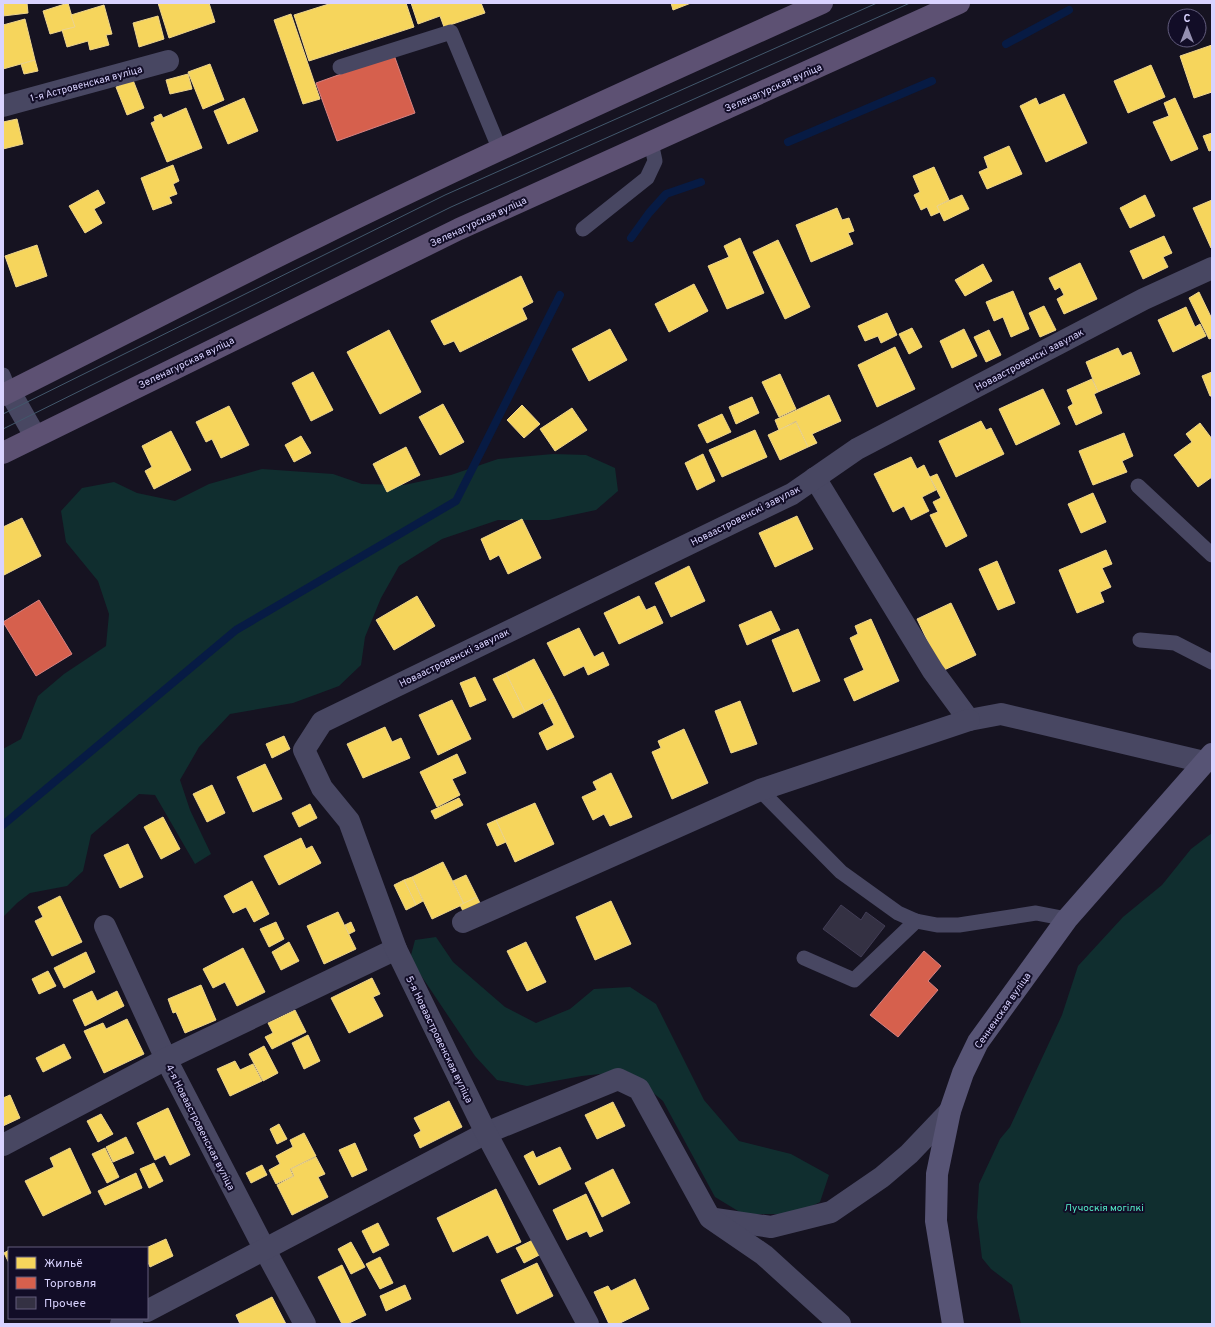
<svg xmlns="http://www.w3.org/2000/svg" width="1215" height="1327" font-family="Overpass,sans-serif">
  <style>
    .green { fill: #102e2f }
    .homes { fill: #f6d55c; stroke: #edd48d }
    .shops { fill: #d6604d; stroke: #d78282 }
    .lines { fill: none; stroke-linecap: round; stroke-linejoin: round }
    .stream { stroke: #071b44; stroke-width: 8 }
    .building { fill: #343143; stroke: #423d56 }
    .lane { stroke: #484762; stroke-width: 15 }
    .street { stroke: #484762; stroke-width: 22 }
    .secondary { stroke: #575475; stroke-width: 22 }
    .primary { stroke: #5d5173; stroke-width: 22 }
    .tram { stroke: #42586c; stroke-width: 1 }
    .labels { text-anchor: middle; stroke-width: 4; stroke-linejoin: round; paint-order: stroke }
    .street-label { font-size: 10px; fill: #d9d3ff; stroke: #120d27 }
    .park-label { font-size: 10px; fill: #53ebc7; stroke: #120d27 }
  </style>
  <rect width="100%" height="100%" fill="#161321"/>
  <g class="green">
    <polygon points="553,454 586,455 615,468 618,491 596,510 549,520 498,520 442,539 399,566 381,598 365,637 361,665 339,686 293,703 230,714 199,747 180,780 190,810 211,854 195,864 155,795 139,794 91,835 83,871 67,886 30,893 17,903 3,917 3,749 21,739 38,696 64,674 106,646 109,614 98,581 66,542 61,511 82,488 114,482 137,493 175,501 209,484 262,469 333,474 362,484 404,485 451,475 498,459"/>
    <polygon points="1212,833 1212,1324 1021,1324 1012,1285 991,1269 982,1258 977,1217 979,1184 1000,1139 1010,1127 1062,1015 1078,966 1123,917 1162,885 1191,849"/>
    <polygon points="436,937 453,962 505,1007 536,1023 570,1009 594,989 630,987 656,1004 704,1100 739,1141 791,1154 829,1175 820,1202 795,1214 743,1214 715,1197 663,1101 627,1071 582,1076 527,1086 497,1080 475,1056 410,959 415,940"/>
  </g>
  <g class="homes">
    <polygon points="3,3 27,3 28,13 3,16"/>
    <polygon points="68,3 75,27 50,34 43,11"/>
    <polygon points="158,3 209,3 215,22 169,38"/>
    <polygon points="332,3 406,3 414,27 309,61 294,15"/>
    <polygon points="411,3 481,3 485,13 444,27 440,16 418,24"/>
    <polygon points="671,3 691,3 673,10"/>
    <polygon points="104,5 112,34 106,35 109,45 90,50 88,41 67,47 62,30 75,27 71,15"/>
    <polygon points="291,14 320,99 303,104 274,20"/>
    <polygon points="158,16 164,39 139,47 133,23"/>
    <polygon points="25,19 35,60 3,69 3,25"/>
    <polygon points="1212,45 1212,92 1194,98 1180,56"/>
    <polygon points="35,60 38,71 24,74 21,64"/>
    <polygon points="210,64 224,100 203,109 188,72"/>
    <polygon points="1151,65 1165,97 1128,113 1114,81"/>
    <polygon points="188,74 192,89 170,94 166,80"/>
    <polygon points="133,80 144,108 127,115 116,87"/>
    <polygon points="1064,94 1087,143 1046,162 1020,106 1036,98 1039,105"/>
    <polygon points="244,98 258,131 228,144 214,111"/>
    <polygon points="1175,98 1198,149 1171,161 1153,122 1169,116 1164,103"/>
    <polygon points="186,108 202,148 167,162 151,123 155,121 154,117 161,114 163,118"/>
    <polygon points="17,119 23,144 3,149 3,122"/>
    <polygon points="1212,133 1212,150 1209,151 1203,136"/>
    <polygon points="1009,146 1022,174 987,189 979,172 988,168 984,157"/>
    <polygon points="173,165 179,181 173,184 177,194 169,197 172,203 153,210 141,178"/>
    <polygon points="934,167 949,200 937,206 940,212 931,216 927,207 921,210 914,195 920,192 913,176"/>
    <polygon points="98,190 105,203 94,209 102,223 85,233 69,206"/>
    <polygon points="962,195 969,209 944,221 937,206"/>
    <polygon points="1145,195 1155,216 1130,228 1120,208"/>
    <polygon points="1212,200 1212,248 1211,248 1193,208"/>
    <polygon points="837,208 842,220 849,218 854,231 848,233 853,244 811,262 796,225"/>
    <polygon points="1164,236 1172,253 1163,257 1168,267 1143,279 1130,251"/>
    <polygon points="740,238 764,293 727,309 708,266 729,257 724,246"/>
    <polygon points="778,240 810,307 785,319 753,252"/>
    <polygon points="37,245 47,276 16,287 5,256"/>
    <polygon points="1080,263 1097,299 1064,314 1057,299 1064,295 1060,287 1055,290 1049,278"/>
    <polygon points="983,264 992,281 965,296 955,280"/>
    <polygon points="521,276 533,302 522,308 527,319 460,352 454,341 444,345 431,321"/>
    <polygon points="694,284 708,311 669,332 655,304"/>
    <polygon points="1013,291 1029,329 1011,337 1003,317 994,321 986,302"/>
    <polygon points="1199,292 1212,319 1212,338 1209,339 1189,298"/>
    <polygon points="1044,306 1056,330 1040,337 1029,313"/>
    <polygon points="1186,307 1195,327 1200,324 1206,336 1173,352 1158,320"/>
    <polygon points="887,313 897,335 881,343 878,336 865,341 858,326"/>
    <polygon points="912,328 922,347 909,354 899,334"/>
    <polygon points="610,329 627,360 589,381 572,349"/>
    <polygon points="964,329 977,356 952,368 940,341"/>
    <polygon points="389,330 421,392 380,414 347,352"/>
    <polygon points="989,330 1001,355 986,362 974,337"/>
    <polygon points="895,347 915,389 877,407 858,365"/>
    <polygon points="1118,348 1122,356 1131,352 1140,374 1098,392 1086,362"/>
    <polygon points="313,372 333,410 311,421 292,383"/>
    <polygon points="1212,372 1212,396 1210,396 1202,376"/>
    <polygon points="780,374 796,409 779,417 762,382"/>
    <polygon points="1092,379 1098,392 1094,394 1102,413 1076,425 1068,407 1073,404 1067,390"/>
    <polygon points="1043,389 1060,424 1016,445 999,409"/>
    <polygon points="829,395 841,421 812,434 817,443 808,447 796,421 779,430 775,420"/>
    <polygon points="752,397 759,413 736,424 729,407"/>
    <polygon points="443,404 464,442 440,455 419,417"/>
    <polygon points="522,405 540,424 524,438 507,420"/>
    <polygon points="229,406 249,445 221,458 212,439 206,442 196,422"/>
    <polygon points="572,408 587,430 555,451 540,429"/>
    <polygon points="722,414 731,432 707,443 698,425"/>
    <polygon points="981,421 986,430 991,428 1004,454 956,477 939,441"/>
    <polygon points="796,422 808,447 780,460 768,435"/>
    <polygon points="1200,423 1212,439 1212,477 1198,487 1174,455 1192,442 1186,434"/>
    <polygon points="755,430 767,457 722,477 709,450"/>
    <polygon points="171,431 191,470 154,489 145,471 152,467 142,446"/>
    <polygon points="1124,433 1133,456 1122,461 1127,472 1093,485 1079,451"/>
    <polygon points="301,436 311,453 294,462 285,445"/>
    <polygon points="406,447 420,475 387,492 373,464"/>
    <polygon points="703,454 715,481 697,490 685,463"/>
    <polygon points="911,457 917,469 924,465 936,490 922,497 929,511 911,520 904,506 893,512 874,474"/>
    <polygon points="937,474 967,536 946,547 930,515 938,512 933,502 941,498 930,477"/>
    <polygon points="1093,493 1106,522 1081,533 1068,504"/>
    <polygon points="797,516 813,549 775,567 759,533"/>
    <polygon points="22,518 41,556 4,575 3,527"/>
    <polygon points="522,519 541,558 508,574 499,555 490,560 481,539"/>
    <polygon points="1106,550 1112,564 1102,568 1111,587 1100,592 1104,602 1077,613 1059,570"/>
    <polygon points="997,561 1015,603 998,610 979,569"/>
    <polygon points="689,566 705,601 671,617 655,583"/>
    <polygon points="417,596 435,626 394,650 376,620"/>
    <polygon points="639,596 646,610 655,606 663,623 619,644 604,613"/>
    <polygon points="951,603 976,655 942,671 917,619"/>
    <polygon points="771,611 780,630 747,645 739,625"/>
    <polygon points="871,619 899,681 854,701 844,679 864,670 850,638 858,634 855,626"/>
    <polygon points="579,628 594,657 603,652 609,665 588,675 584,666 564,676 547,643"/>
    <polygon points="798,629 820,681 793,692 772,640"/>
    <polygon points="534,659 554,697 525,712 506,673"/>
    <polygon points="506,673 525,712 513,718 493,679"/>
    <polygon points="475,677 486,700 470,707 460,683"/>
    <polygon points="554,697 574,737 547,750 539,733 554,725 543,703"/>
    <polygon points="452,700 471,739 438,755 419,715"/>
    <polygon points="740,701 757,744 731,753 715,711"/>
    <polygon points="385,727 392,742 401,738 410,758 363,778 347,744"/>
    <polygon points="684,729 708,783 672,799 652,752 661,748 658,741"/>
    <polygon points="284,736 290,749 272,758 266,744"/>
    <polygon points="457,754 466,773 452,779 460,795 437,807 420,772"/>
    <polygon points="265,764 282,799 253,812 237,777"/>
    <polygon points="611,773 632,817 610,826 604,814 593,820 582,797 597,790 593,782"/>
    <polygon points="212,785 225,813 207,822 193,794"/>
    <polygon points="459,798 463,805 435,819 431,811"/>
    <polygon points="535,803 554,844 515,862 496,820"/>
    <polygon points="310,804 317,818 299,827 292,813"/>
    <polygon points="163,817 180,849 161,859 144,827"/>
    <polygon points="496,820 506,842 497,846 487,824"/>
    <polygon points="301,838 306,849 312,846 321,863 279,885 264,856"/>
    <polygon points="128,844 143,877 120,888 104,855"/>
    <polygon points="443,862 464,904 432,919 412,877"/>
    <polygon points="466,875 477,897 464,904 453,881"/>
    <polygon points="412,877 423,901 416,905 404,880"/>
    <polygon points="404,880 416,905 406,910 394,885"/>
    <polygon points="252,881 269,914 254,922 246,907 233,913 224,896"/>
    <polygon points="60,896 82,942 52,956 35,921 43,917 38,907"/>
    <polygon points="477,897 481,905 464,913 460,905"/>
    <polygon points="611,901 631,944 595,960 576,917"/>
    <polygon points="338,912 356,949 324,964 307,926"/>
    <polygon points="276,922 284,939 269,947 260,929"/>
    <polygon points="351,922 355,931 349,934 345,925"/>
    <polygon points="289,942 299,961 281,970 272,952"/>
    <polygon points="526,942 546,982 527,991 507,951"/>
    <polygon points="243,948 265,992 237,1006 225,982 213,988 203,969"/>
    <polygon points="86,952 95,972 64,988 54,968"/>
    <polygon points="48,971 56,986 39,994 32,979"/>
    <polygon points="372,978 380,994 373,997 383,1016 349,1033 331,998"/>
    <polygon points="201,985 216,1020 185,1033 176,1012 173,1013 168,999"/>
    <polygon points="92,991 97,1001 117,991 124,1006 85,1026 73,1000"/>
    <polygon points="295,1010 306,1032 272,1049 265,1037 273,1033 268,1023"/>
    <polygon points="127,1019 144,1054 104,1073 84,1031 103,1023 106,1029"/>
    <polygon points="308,1035 320,1061 304,1069 292,1043"/>
    <polygon points="64,1044 71,1058 43,1072 36,1058"/>
    <polygon points="264,1046 278,1073 263,1081 249,1054"/>
    <polygon points="235,1061 240,1070 253,1064 262,1081 230,1096 217,1069"/>
    <polygon points="10,1095 20,1118 3,1126 3,1098"/>
    <polygon points="449,1101 462,1127 420,1148 414,1135 421,1131 414,1118"/>
    <polygon points="613,1102 625,1126 597,1139 585,1115"/>
    <polygon points="168,1108 190,1155 170,1165 165,1155 155,1160 137,1123"/>
    <polygon points="101,1114 113,1134 98,1142 87,1121"/>
    <polygon points="279,1124 287,1139 277,1144 270,1129"/>
    <polygon points="304,1133 316,1156 290,1169 293,1176 276,1184 269,1170 280,1164 276,1156 293,1147 290,1140"/>
    <polygon points="126,1137 134,1153 113,1162 106,1147"/>
    <polygon points="355,1143 367,1170 352,1177 339,1150"/>
    <polygon points="560,1147 571,1169 539,1185 524,1156 533,1151 536,1158"/>
    <polygon points="70,1148 91,1193 43,1216 25,1181 54,1167 50,1158"/>
    <polygon points="105,1148 119,1177 107,1183 92,1154"/>
    <polygon points="316,1157 325,1174 318,1177 328,1197 292,1215 277,1185 294,1176 291,1169"/>
    <polygon points="154,1163 163,1181 149,1188 140,1169"/>
    <polygon points="262,1165 267,1175 251,1183 246,1173"/>
    <polygon points="613,1169 630,1203 602,1217 585,1183"/>
    <polygon points="136,1173 142,1188 105,1205 98,1191"/>
    <polygon points="496,1189 521,1242 497,1253 488,1235 453,1252 437,1218"/>
    <polygon points="586,1194 603,1231 590,1237 587,1231 567,1240 553,1210"/>
    <polygon points="378,1223 389,1245 373,1253 362,1231"/>
    <polygon points="166,1239 173,1256 150,1267 147,1260 146,1248"/>
    <polygon points="535,1239 543,1253 524,1263 516,1248"/>
    <polygon points="351,1242 365,1267 351,1274 338,1249"/>
    <polygon points="9,1250 9,1263 4,1253"/>
    <polygon points="380,1257 393,1283 380,1289 366,1264"/>
    <polygon points="537,1263 553,1296 517,1314 501,1280"/>
    <polygon points="342,1265 366,1315 347,1324 342,1324 318,1277"/>
    <polygon points="635,1279 649,1309 618,1324 609,1324 594,1292 608,1286 611,1291"/>
    <polygon points="405,1285 411,1299 386,1311 380,1296"/>
    <polygon points="272,1297 286,1324 240,1324 236,1315"/>
  </g>
  <g class="shops">
    <polygon points="394,55 415,113 337,141 316,83"/>
    <polygon points="39,600 72,654 36,676 3,622"/>
    <polygon points="924,951 941,966 928,981 938,990 898,1037 870,1015"/>
  </g>
  <g class="lines">
    <g class="stream">
      <polyline points="1006,44 1069,10"/>
      <polyline points="788,142 932,81"/>
      <polyline points="631,238 649,213 666,194 701,182"/>
      <polyline points="3,825 236,630 456,501 560,295"/>
    </g>
  </g>
  <polygon class="building" points="841,905 861,920 866,912 885,926 861,957 823,929"/>
  <g class="lines">
    <g class="lane">
      <polyline points="340,67 451,32 500,150"/>
      <polyline points="583,229 647,178 655,161 651,142"/>
      <polyline points="3,375 10,392"/>
      <polyline points="1138,486 1212,555"/>
      <polyline points="1140,640 1175,643 1212,662"/>
      <polyline points="760,790 841,872 898,913 916,921 937,925 959,925 1036,913 1067,919"/>
      <polyline points="804,958 854,980 916,921"/>
    </g>
    <g class="street">
      <polyline points="3,106 168,61"/>
      <polyline points="10,392 35,436"/>
      <polyline points="815,478 933,671 969,720 1001,714 1204,762"/>
      <polyline points="463,922 760,790 969,720"/>
      <polyline points="105,926 166,1059 265,1250 305,1324"/>
      <polyline points="3,1145 166,1059 396,949"/>
      <polyline points="715,1219 771,1227 831,1212 882,1177 909,1154 950,1111"/>
      <polyline points="147,1311 486,1133 618,1079 639,1089 710,1218 764,1255 840,1324"/>
      <polyline points="121,1324 133,1318"/>
      <polyline points="588,1324 486,1133 396,949 349,821 322,788 304,750 322,722 792,494 857,449 1144,299 1212,268"/>
    </g>
    <polyline class="secondary" points="953,1324 936,1221 937,1174 950,1111 963,1073 978,1042 1067,919 1212,754"/>
    <g class="primary">
      <path d="M3,395c106,-53 211,-108 318,-160 165,-81 333,-157 501,-232"/>
      <polyline points="3,453 459,229 959,3"/>
    </g>
    <g class="tram">
      <polyline points="3,414 445,195 877,3"/>
      <polyline points="3,429 451,207 910,3"/>
    </g>
  </g>
  <g class="labels">
    <g class="street-label">
      <text transform="translate(86 83) rotate(-15)" y="4">1-я Астровенская вуліца</text>
      <text transform="translate(773 87) rotate(-24)" y="4">Зеленагурская вуліца</text>
      <text transform="translate(478 221) rotate(-25)" y="4">Зеленагурская вуліца</text>
      <text transform="translate(1029 359) rotate(-28)" y="4">Новаастровенскі завулак</text>
      <text transform="translate(186 362) rotate(-26)" y="4">Зеленагурская вуліца</text>
      <text transform="translate(745 515) rotate(-27)" y="4">Новаастровенскі завулак</text>
      <text transform="translate(454 657) rotate(-26)" y="4">Новаастровенскі завулак</text>
      <text transform="translate(1002 1010) rotate(-55)" y="4">Сенненская вуліца</text>
      <text transform="translate(440 1039) rotate(64)" y="4">5-я Новаастровенская вуліца</text>
      <text transform="translate(201 1127) rotate(63)" y="4">4-я Новаастровенская вуліца</text>
    </g>
    <g class="park-label">
      <text x="1104" y="1211">Лучоскія могілкі</text>
    </g>
  </g>
  <rect width="1215" height="1327" fill="none" stroke="#d9d3ff" stroke-width="8"/>
  <rect x="8" y="1247" width="140" height="72" fill="#120d27" stroke="#625c7d"/>
  <rect x="16" y="1257" width="20" height="12" fill="#f6d55c" stroke="#625c7d"/>
  <text x="44" y="1267" font-size="12" fill="#d9d3ff">Жильё</text>
  <rect x="16" y="1277" width="20" height="12" fill="#d6604d" stroke="#625c7d"/>
  <text x="44" y="1287" font-size="12" fill="#d9d3ff">Торговля</text>
  <rect x="16" y="1297" width="20" height="12" fill="#343143" stroke="#625c7d"/>
  <text x="44" y="1307" font-size="12" fill="#d9d3ff">Прочее</text>
  <g transform="translate(1187 28)"><circle r="19" fill="#120d27" stroke="#625c7d"/>
  <path d="M0-3L7 15L0 10L-7 15Z" fill="#9590b1"/>
  <text y="-6" font-size="11" font-weight="bold" text-anchor="middle" fill="#d9d3ff">С</text>
  </g>
</svg>
